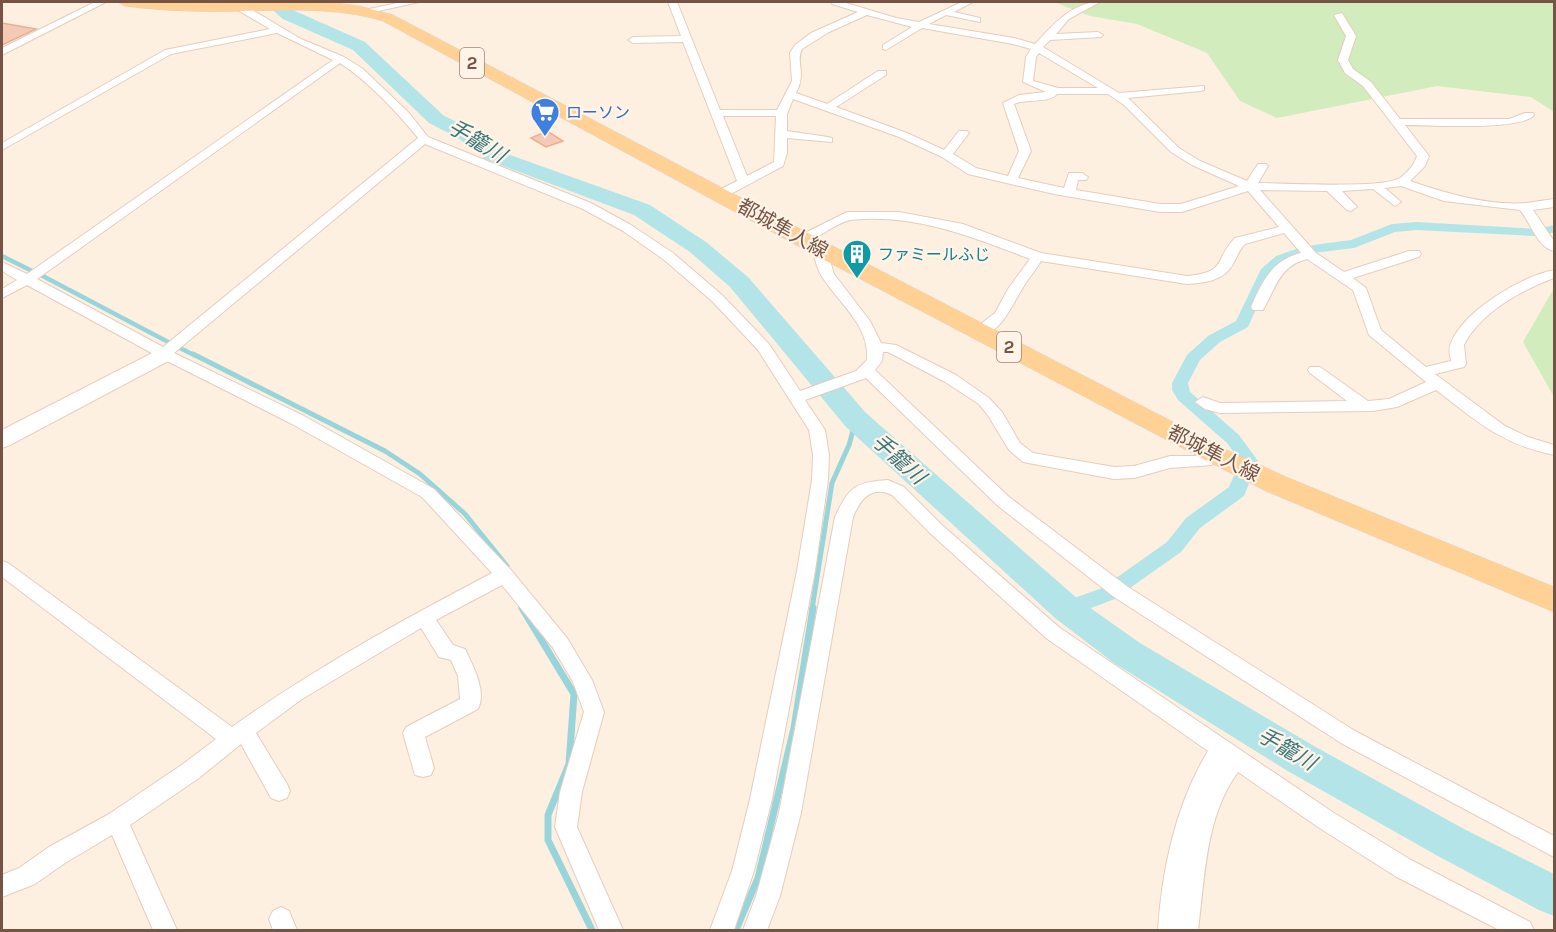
<svg xmlns="http://www.w3.org/2000/svg" width="1556" height="932" font-family="Karla,'Noto Sans JP',sans-serif">
  <style>
    .green { fill: #d3ecbd }
    .lines { fill: none; stroke-linecap: round; stroke-linejoin: round }
    .stream-far2 { stroke: #98d5db; stroke-width: 4.5 }
    .stream-far1 { stroke: #98d5db; stroke-width: 5 }
    .stream { stroke: #98d5db; stroke-width: 7 }
    .canal { fill: #b3e4e8; fill-rule: evenodd }
    .river { fill: #b3e4e8; fill-rule: evenodd }
    .building { fill: #f5cab5; stroke: #e9af94; stroke-width: 1.5 }
    .street-casing { stroke: #e4cdbe; stroke-width: 2 }
    .secondary-casing { stroke: #eaceba; stroke-width: 2 }
    .primary-casing { stroke: #dbd3cf; stroke-width: 1 }
    .street { fill: #fff; fill-rule: evenodd }
    .secondary { fill: #fff; fill-rule: evenodd }
    .primary { fill: #ffd195; fill-rule: evenodd }
    .labels { text-anchor: middle; stroke-width: 4.5; stroke-linejoin: round; paint-order: stroke }
    .far-shop-label { font-size: 16px; fill: #366cbe; stroke: #fff4e7; text-anchor: start }
    .far-culture-label { font-size: 16px; fill: #0d838f; stroke: #fff4e7; text-anchor: start }
    .shield { fill: #fff4e7; stroke: #9f8476; stroke-width: 1.5 }
    .shield-label { font-size: 18px; font-weight: bold; fill: #765445 }
    .street-label { font-size: 20px; fill: #765445; stroke: #fff4e7 }
    .water-label { font-size: 21px; font-style: italic; fill: #38767d; stroke: #fff4e7 }
  </style>
  <rect width="100%" height="100%" fill="#fef0e0"/>
  <g class="green">
    <polygon points="1054,2 1554,2 1554,112 1531,97 1437,86 1277,118 1240,101 1207,53 1137,24 1090,16"/>
    <polygon points="1554,288 1554,397 1523,342"/>
  </g>
  <g class="lines">
    <g class="stream-far2">
      <polyline points="2,256 32,271"/>
      <polyline points="39,274 170,343"/>
      <polyline points="180,348 196,356"/>
    </g>
    <g class="stream-far1">
      <polyline points="193,354 385,451 420,474 465,514 507,566"/>
      <polyline points="521,607 523,609"/>
      <polyline points="812,609 832,483 849,445 856,420"/>
    </g>
    <g class="stream">
      <polyline points="522,608 574,694 569,764 548,815 548,840 592,930"/>
      <polyline points="736,930 758,878 794,728 813,608"/>
    </g>
    <g class="canal">
      <polygon points="1416,222 1537,229 1554,225 1554,233 1540,233 1534,236 1416,230 1395,232 1354,248 1313,253 1306,249 1313,245 1351,240 1392,224"/>
      <polygon points="1299,248 1304,249 1306,252 1286,262 1272,274 1248,327 1220,342 1200,360 1188,383 1190,392 1239,435 1258,461 1244,496 1200,528 1181,552 1130,588 1123,591 1116,588 1113,583 1116,578 1167,542 1186,518 1229,487 1240,461 1227,443 1178,400 1172,390 1172,383 1187,355 1208,336 1236,321 1261,269 1276,256"/>
      <polygon points="1108,586 1115,589 1118,594 1115,599 1067,617 1060,615 1057,609 1060,603"/>
    </g>
    <polygon class="river" points="263,2 281,2 295,11 365,42 443,115 472,130 499,151 650,205 706,242 748,277 866,413 1079,600 1140,643 1314,746 1464,829 1554,874 1554,916 1539,910 1436,855 1286,770 1114,663 1055,618 846,427 730,287 690,252 634,215 485,159 458,138 429,123 353,50 283,19"/>
  </g>
  <g class="building">
    <polygon points="2,23 36,29 2,45"/>
    <polygon points="547,131 563,141 546,147 531,138"/>
  </g>
  <g class="lines">
    <g class="street-casing">
      <g id="street">
        <polygon points="95,2 106,2 2,55 2,48"/>
        <path d="M229,2h10l62,37 43,18 19,12 46,44 19,24 163,66 40,22 42,28 49,42 47,49 31,47 56,-20 11,-11c3,-35 -29,-57 -46,-85 -5,-8 -6,-18 -9,-27l7,-4 7,4 8,26 36,47 11,22 15,2 60,30 33,23 13,14 18,31 13,10 81,14 20,-1 36,-10h32l5,-6h12l2,4 -9,11 -42,3 -36,10 -20,1 -91,-17 -14,-12 -20,-33 -10,-13 -34,-22 -57,-30h-5l-1,9 -7,9 134,127 119,90 227,144 199,105v21l-213,-114 -227,-146 -117,-92 -131,-127 -61,22 20,30 4,25 -1,25 -13,91 -43,228 -18,72 -20,59h-24l22,-59 18,-72 47,-228 15,-91 1,-25 -4,-25 -51,-80 -46,-49 -49,-42 -40,-28 -40,-22 -158,-65 -251,209 130,63 130,73 77,81 56,68 25,42 12,32 -22,80 -5,35 46,103h-24l-44,-103 5,-35 24,-80 -11,-30 -20,-34 -51,-63 -66,35 17,25 12,4c8,17 22,42 13,60l-53,28 9,31 -3,7 -8,2 -8,-2 -12,-42 3,-6 54,-28 -2,-23 -7,-16 -12,-3 -18,-29 -119,71 -46,34 31,51 3,7 -3,7 -8,3 -8,-3 -30,-54 -42,34 -69,47 47,105h-24l-41,-95 -47,28 -30,21 -33,13v-22l17,-7 30,-21 60,-33 74,-50 33,-25 -214,-162v-16l6,2 224,164c84,-60 169,-106 260,-154l-70,-76 -130,-73 -133,-67 -132,-72 -25,13v-9l15,-9 -15,-9v-9l25,12 306,-214 -56,-27 -106,21 -169,96v-7l163,-93 105,-21 -34,-20zM340,63c30,20 56,48 78,75l-255,209 -126,-68z"/>
        <polygon points="402,2 419,2 365,14 360,11"/>
        <path d="M668,2h9l43,108h57l15,-29 -2,-28 5,-8 16,-12 47,-21 -26,-8 -1,-2h12l53,16 23,4 43,-20h11l-19,10 26,6v4l-34,-7 -17,9 85,14 21,6c18,-19 37,-42 65,-42l-31,17 -13,15 42,-2 5,3 -2,2 -51,3 -7,7 76,46 85,-7v4l-4,1 -72,7 51,50 21,13 47,20 11,-17h8l2,2 -10,17c26,0 124,6 142,-5 7,-5 15,-14 17,-22l-54,-70 -18,-13 -7,-13 8,-24 -12,-21 8,-2 14,23 -8,24 5,9 18,13 29,37h109l16,-6h8l1,2c-13,16 -105,10 -129,10l24,31 -4,10 -15,15c34,12 79,25 116,22 10,-1 19,-3 28,-4v8l-21,3 21,31v10c-17,-4 -23,-28 -34,-41l-76,-9 -43,-15 -16,2 16,14 -6,4 -22,-17 -31,2 15,16 -6,4 -4,-1 -20,-19 -67,-1 56,63 28,19 65,-21h10l2,3 -2,3 -66,21 13,10 15,42 45,37 25,-6c-1,-6 -3,-12 0,-18 12,-32 71,-67 103,-73v8c-33,12 -74,35 -90,67l2,19 -2,3 -29,7 70,52 23,11 26,8v10c-53,-11 -76,-33 -118,-65l-39,17 -24,4 -153,2 -15,-4 -10,-7 8,-5 17,6 127,-2 -37,-28 -2,-3 2,-3h10l48,34 21,-2 37,-17 -57,-47 -16,-45 -46,-31c-28,7 -31,29 -44,51h-10l-2,-3c11,-25 21,-47 50,-54l-17,-20 -39,11c-6,6 -8,13 -12,20 -9,17 -29,19 -46,20l-146,-23c-6,10 -13,18 -19,28 -9,15 -25,52 -48,46l-2,-3 2,-3 21,-16 13,-24 22,-30c-57,-22 -116,-46 -179,-39 -17,2 -36,25 -55,21l-1,-3 52,-26h52l64,12 78,29 146,23c41,-4 26,-15 48,-38l44,-11 -31,-36 -66,21h-22l-106,-18 -86,-20 -26,-17 -43,-20 -106,-38 -6,15v17l41,6 4,1v4l-45,-4v15l-4,13 -58,31h-8v-6l20,-10 -54,-139 -50,1 -5,-3 5,-3 48,-1zM867,15l45,12 -29,18v4l3,1 36,-22 91,16 18,5 -5,8 -3,25 23,10 -27,3 -16,8 16,48 -11,25 -32,-8 -23,-14 16,-21 -2,-2h-8l-15,19 -37,-17 -71,-26 50,-32v-4h-8l-51,33 -31,-11c11,-21 -1,-30 6,-44l27,-17zM1039,53l59,35h-40l-25,-7 3,-24zM1057,94h51l16,11 47,47 21,13 47,21 -58,18h-21l-84,-14 2,-10h8l2,-3 -6,-4h-13l-5,15 -46,-10 13,-27 -17,-47c11,-5 36,-1 43,-10zM723,116h53l-2,46 -27,14z"/>
        <path d="M888,480l16,7 39,39 117,102 274,185 77,47 119,62 4,8h-35l-104,-54 -77,-49 -80,-55c-33,45 -33,105 -40,158h-40c4,-61 18,-126 50,-179l-162,-113 -115,-104 -39,-39c-21,-10 -32,5 -39,22l-52,296 -21,83 -13,34h-24l13,-34 23,-83 56,-296c14,-30 20,-35 53,-37z"/>
        <polygon points="281,907 289,911 297,930 273,930 269,919 273,911"/>
      </g>
    </g>
    <g class="secondary-casing">
      <polygon id="secondary" points="164,347 172,349 175,354 172,359 10,445 2,448 2,430"/>
    </g>
    <g class="primary-casing">
      <path id="primary" d="M118,2h211l30,4 34,9 434,228 400,207 59,27 268,110v25l-288,-121 -57,-29 -398,-209 -428,-232c-46,-14 -95,-11 -143,-10 -38,1 -77,0 -115,-5z"/>
    </g>
    <use href="#street" class="street"/>
    <use href="#secondary" class="secondary"/>
    <use href="#primary" class="primary"/>
  </g>
  <defs>
    <g id="supermarket-pin" transform="scale(1.5)"><path d="M0 17L-7.5 6A9.5 9.5 0 1 1 7.5 6Z" fill="#3f7fe0" stroke="#fff4e7"/><path d="M-6-5.5h2.5l.6 2H6L4.5 2H-2.5L-4.4-4H-6ZM-1.5 3.2a1.3 1.3 0 1 0 .1 0ZM3 3.2a1.3 1.3 0 1 0 .1 0Z" fill="#fff"/></g>
    <g id="building-pin" transform="scale(1.5)"><path d="M0 17L-7.5 6A9.5 9.5 0 1 1 7.5 6Z" fill="#0f9aa8" stroke="#fff4e7"/><path d="M-4-6H4V6H1V3H-1V6H-4ZM-2.5-4.3h1.7v1.8h-1.7ZM.8-4.3h1.7v1.8H.8ZM-2.5-1h1.7V.8h-1.7ZM.8-1h1.7V.8H.8Z" fill="#fff"/></g>
  </defs>
  <g fill-rule="evenodd">
    <use href="#supermarket-pin" x="545" y="112"/>
    <use href="#building-pin" x="857" y="254"/>
  </g>
  <g class="labels">
    <g class="far-shop-label">
      <text x="566" y="118">ローソン</text>
    </g>
    <g class="far-culture-label">
      <text x="878" y="260">ファミールふじ</text>
    </g>
    <g class="shield">
      <rect x="460" y="48" width="24" height="30" rx="4.5"/>
      <rect x="997" y="332" width="24" height="30" rx="4.5"/>
    </g>
    <g class="shield-label">
      <text x="472" y="69">2</text>
      <text x="1009" y="353">2</text>
    </g>
    <g class="street-label">
      <text transform="translate(783 228) rotate(29)" y="7">都城隼人線</text>
      <text transform="translate(1214 453) rotate(27)" y="7">都城隼人線</text>
    </g>
    <g class="water-label">
      <text transform="translate(477 141) rotate(31)" y="7">手籠川</text>
      <text transform="translate(899 459) rotate(42)" y="7">手籠川</text>
      <text transform="translate(1287 749) rotate(30)" y="7">手籠川</text>
    </g>
  </g>
  <rect width="1556" height="932" fill="none" stroke="#765445" stroke-width="6"/>
</svg>
